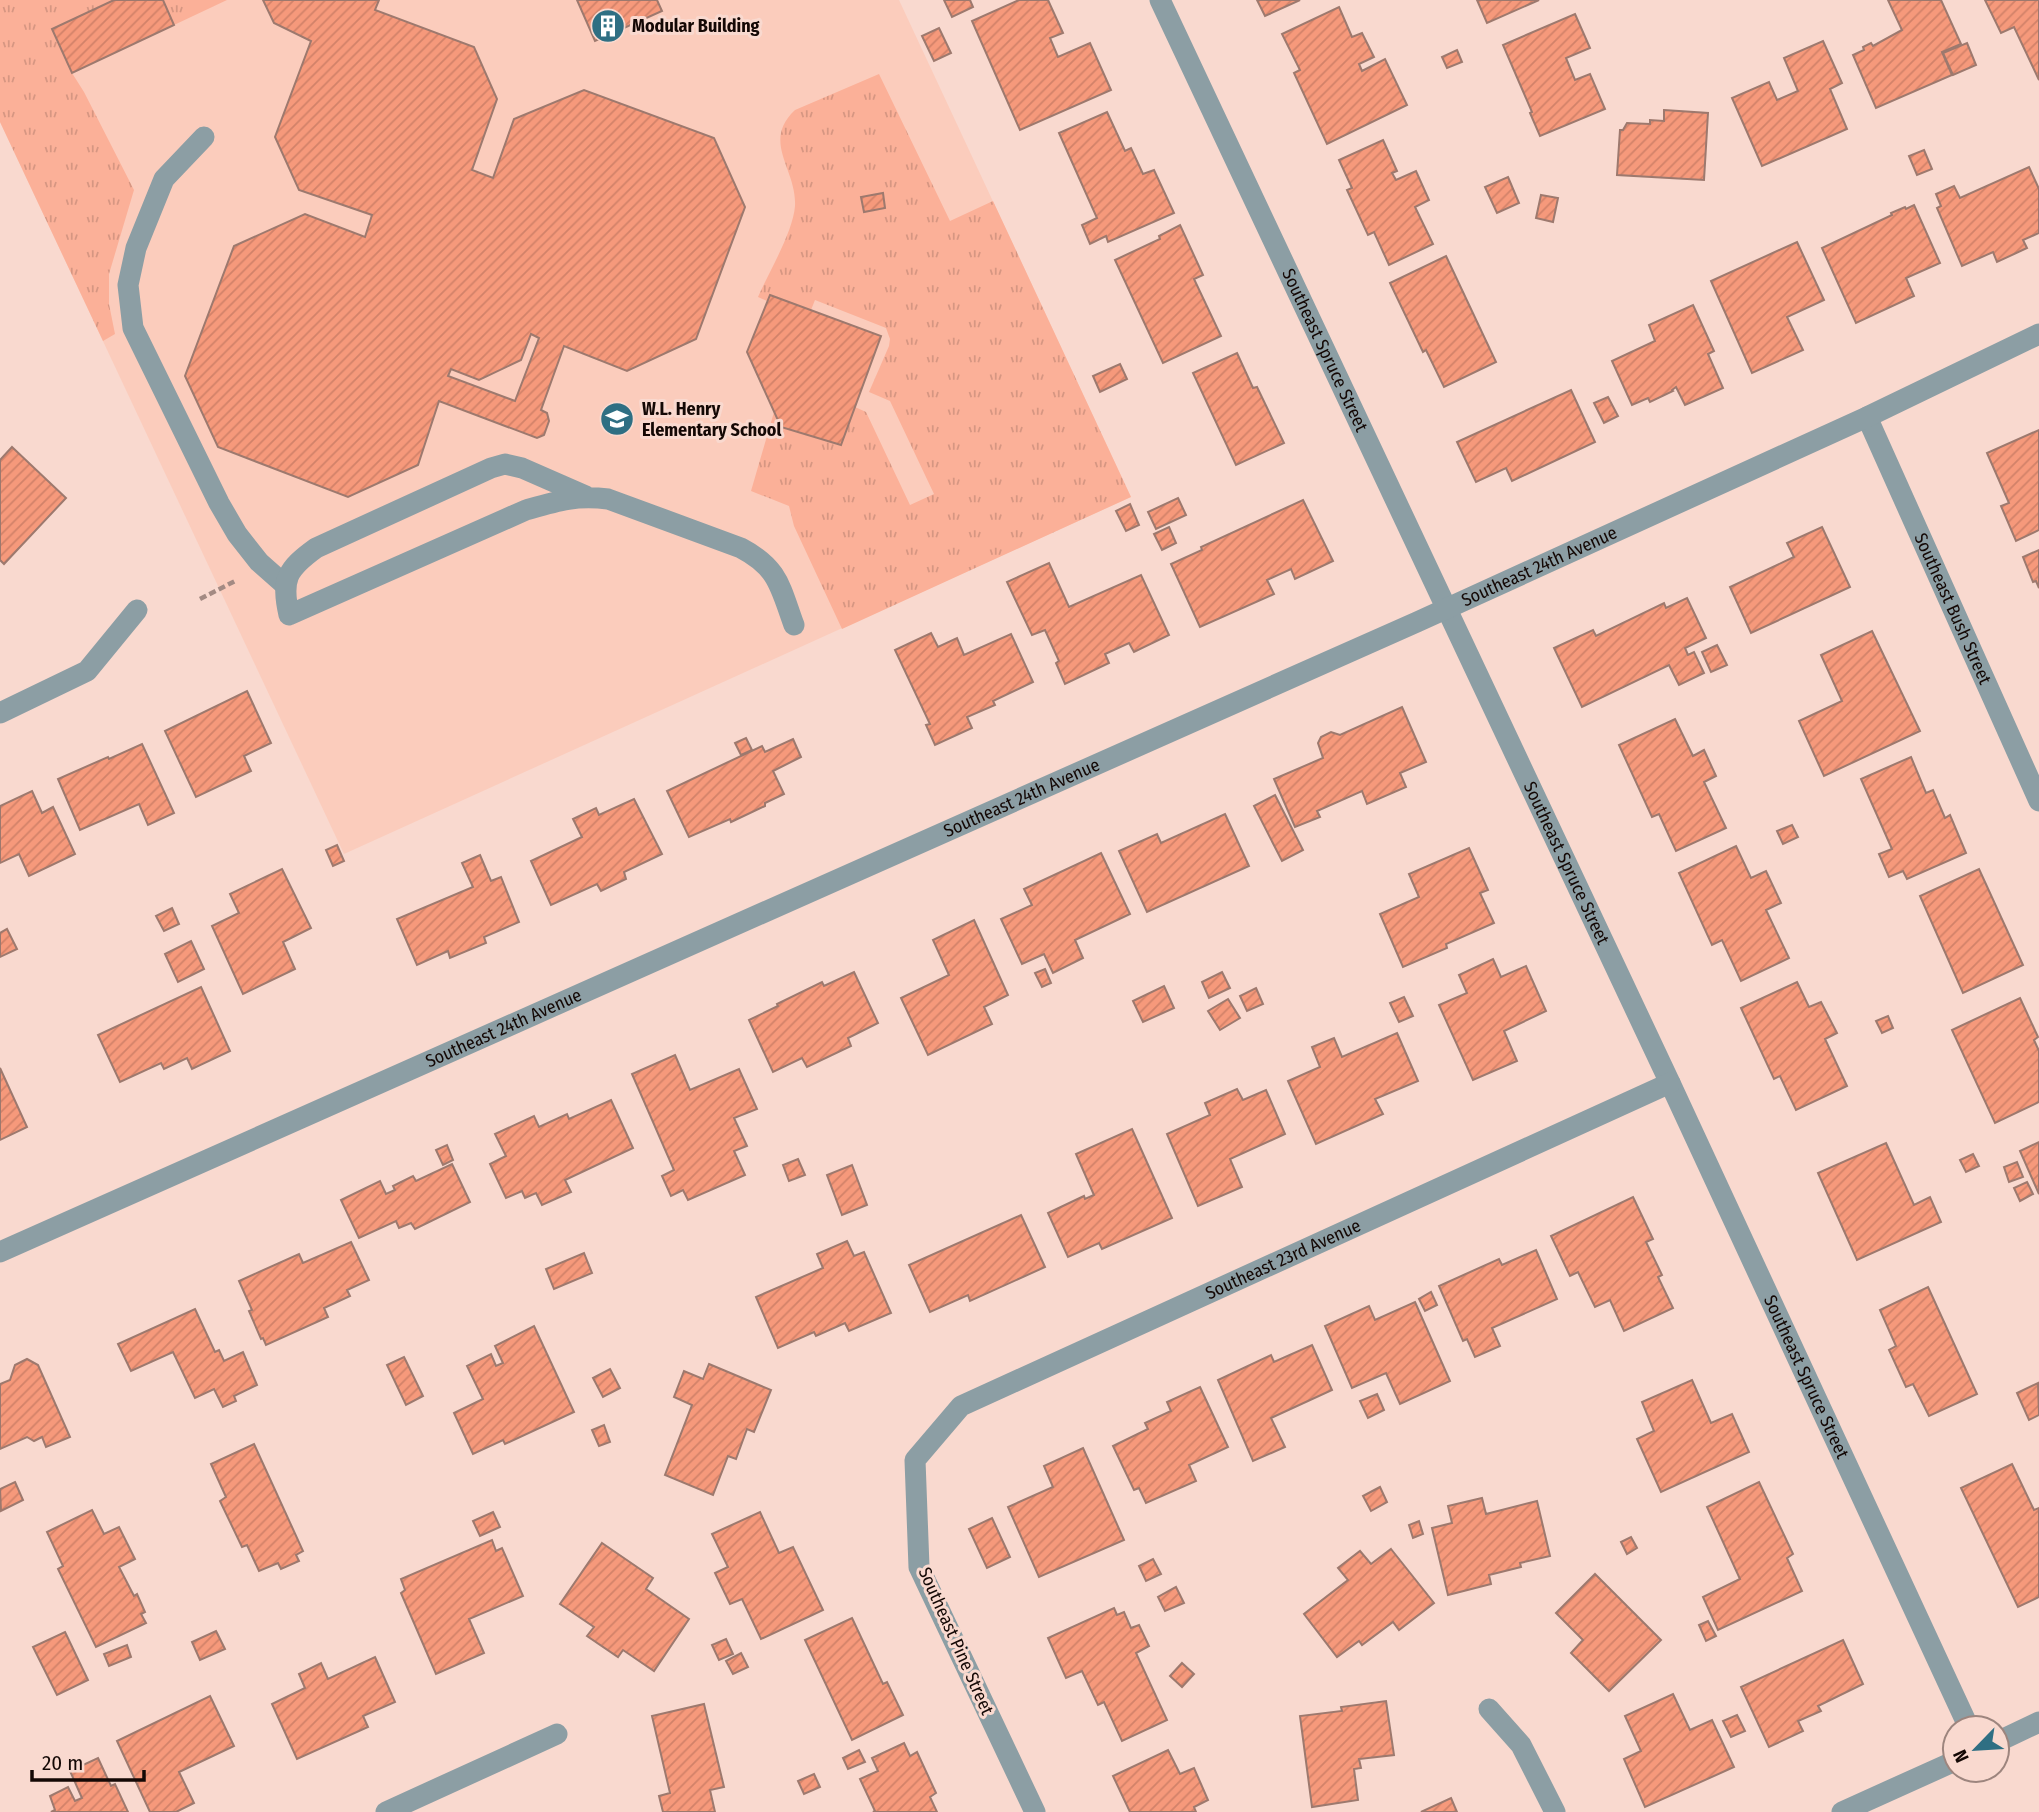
<svg xmlns="http://www.w3.org/2000/svg" width="2039" height="1812" font-family="'Fira Sans Condensed',sans-serif">
  <style>
    .built { fill: #fbccbc }
    .grass { fill: url(#grass-tufts) }
    .building { fill: url(#building-hatch); stroke: #9d796e; stroke-width: 2; fill-rule: evenodd }
    .lines { fill: none; stroke-linecap: round; stroke-linejoin: round }
    .path { stroke: #a38a83; stroke-width: 4.5; stroke-dasharray: 7 3.5; stroke-linecap: butt }
    .minor { stroke: #8c9ea4; stroke-width: 21 }
    .labels { text-anchor: middle; stroke-width: 6; stroke-linejoin: round; paint-order: stroke }
    .poi-label { font-size: 18px; font-weight: bold; fill: #140805; stroke: #f9d9cf; text-anchor: start }
    .street-label { font-size: 18px; fill: #140805; stroke: #f9d9cf }
  </style>
  <defs>
    <pattern id="grass-tufts" width="24" height="20" patternUnits="userSpaceOnUse" patternTransform="scale(1.75)"><rect width="24" height="20" fill="#fbb098"/><path d="M3 7l-1-3M5 7V3M7 7l1-3M15 17l-1-3M17 17v-4M19 17l1-3" fill="none" stroke="#d69682"/></pattern>
    <pattern id="building-hatch" width="6" height="6" patternUnits="userSpaceOnUse" patternTransform="scale(1.75)"><rect width="6" height="6" fill="#f6997b"/><path d="M-1 1l2-2M0 6l6-6M5 7l2-2" fill="none" stroke="#d28269"/></pattern>
  </defs>
  <rect width="100%" height="100%" fill="#f9d9cf"/>
  <polygon class="built" points="0,0 899,0 1131,497 344,854 0,122"/>
  <g class="grass">
    <polygon points="0,0 114,0 52,29 72,73 84,92 134,190 109,274 109,304 115,334 103,341 0,122"/>
    <polygon points="163,0 227,0 174,25"/>
    <path d="M879,74l71,147 43,-20 138,296 -289,132 -48,-103 -5,-20 -38,-15 23,-79 7,15 59,18 15,-38 11,5 44,93 24,-11 -44,-93 -21,-9 20,-46 1,-7 -4,-11 -71,-28 -4,10 -41,-15 -3,6 -9,-4c11,-25 35,-65 37,-91 2,-37 -34,-64 0,-96z"/>
  </g>
  <g class="building">
    <polygon points="114,0 163,0 174,25 72,73 52,29"/>
    <path d="M263,0h116l-4,10 99,37 23,52 -25,71 21,8 21,-59 70,-29 130,48 31,69 -49,132 -69,32 -63,-25 -23,64 6,3 2,8 -5,14 -7,3 -98,-37 -21,64 -70,32 -130,-50 -33,-71 49,-130 71,-32 60,23 7,-22 -73,-25 -24,-53 36,-96 -37,-18zM531,334l8,4 -24,63 -67,-25 3,-7 28,11 42,-20z"/>
    <polygon points="577,0 657,0 662,11 595,41"/>
    <polygon points="944,0 970,0 973,7 952,17"/>
    <polygon points="1019,0 1048,0 1063,33 1050,38 1058,57 1090,43 1111,90 1020,130 972,21"/>
    <polygon points="1257,0 1300,0 1265,16"/>
    <polygon points="1477,0 1539,0 1487,23"/>
    <polygon points="1888,0 1941,0 1961,44 1942,52 1952,75 1876,108 1853,55 1864,50 1863,47 1871,43 1873,46 1902,30"/>
    <polygon points="1985,0 2039,0 2039,80 2014,27 2001,33"/>
    <polygon points="1339,7 1352,37 1362,33 1374,57 1359,64 1362,71 1385,59 1407,105 1327,144 1294,73 1300,70 1282,34"/>
    <polygon points="1575,14 1590,48 1566,58 1575,80 1590,74 1605,109 1540,136 1530,113 1532,112 1503,45"/>
    <polygon points="939,28 951,53 934,61 922,36"/>
    <polygon points="1823,41 1842,83 1830,89 1847,129 1762,166 1732,98 1769,82 1777,100 1798,91 1784,58"/>
    <polygon points="1967,43 1976,65 1953,75 1943,53"/>
    <polygon points="1457,50 1462,62 1447,68 1442,57"/>
    <polygon points="1664,110 1708,113 1704,180 1617,175 1620,130 1623,130 1627,123 1650,124 1650,120 1664,121"/>
    <polygon points="1107,112 1125,151 1131,148 1143,174 1154,170 1174,213 1108,242 1106,236 1090,244 1082,225 1097,218 1059,133"/>
    <polygon points="1383,140 1397,171 1392,173 1396,180 1416,171 1429,200 1415,207 1433,244 1389,265 1374,232 1368,235 1347,190 1352,188 1339,160"/>
    <polygon points="1924,150 1932,169 1917,175 1909,156"/>
    <polygon points="2029,167 2039,189 2039,233 2023,240 2027,248 1997,262 1993,252 1962,266 1937,208 1941,206 1936,194 1954,186 1960,198"/>
    <polygon points="1508,177 1519,203 1497,213 1485,187"/>
    <polygon points="883,193 885,208 864,212 861,197"/>
    <polygon points="1541,195 1558,198 1553,222 1536,218"/>
    <polygon points="1914,205 1940,263 1906,278 1914,296 1856,323 1822,248 1892,215 1891,213 1905,207 1906,209"/>
    <polygon points="1180,225 1203,275 1194,279 1221,336 1163,363 1115,260 1160,239 1159,236"/>
    <polygon points="1797,242 1824,300 1787,317 1803,350 1752,373 1711,281"/>
    <polygon points="1446,256 1496,362 1444,387 1426,350 1423,352 1390,283"/>
    <polygon points="770,295 881,336 841,445 781,427 747,352"/>
    <polygon points="1693,305 1714,351 1708,354 1723,388 1685,405 1676,387 1672,390 1673,391 1650,402 1648,398 1632,405 1612,361 1655,341 1649,325"/>
    <polygon points="1237,353 1253,388 1257,387 1284,443 1236,465 1193,373"/>
    <polygon points="1120,364 1127,379 1100,392 1093,376"/>
    <polygon points="1571,390 1595,442 1512,481 1506,468 1476,482 1457,442"/>
    <polygon points="1608,397 1618,416 1604,423 1594,403"/>
    <polygon points="2039,430 2039,530 2016,541 2001,506 2009,503 1987,453"/>
    <polygon points="12,447 66,498 4,564 0,560 0,460"/>
    <polygon points="1178,498 1186,515 1156,529 1148,512"/>
    <polygon points="1303,500 1333,561 1295,579 1291,569 1267,580 1274,594 1200,627 1171,564 1202,550 1201,547"/>
    <polygon points="1130,504 1139,525 1126,531 1116,511"/>
    <polygon points="1169,527 1176,543 1162,550 1154,534"/>
    <polygon points="1822,527 1850,587 1751,633 1730,587 1794,557 1787,543"/>
    <polygon points="2039,550 2039,588 2036,581 2033,582 2023,557"/>
    <polygon points="1049,563 1069,607 1141,575 1169,635 1134,652 1129,643 1105,654 1109,663 1065,684 1056,663 1059,661 1045,630 1032,635 1007,582"/>
    <polygon points="1687,598 1706,638 1685,648 1688,655 1694,652 1704,673 1679,685 1669,665 1582,707 1554,648 1593,630 1596,636 1664,603 1666,608"/>
    <polygon points="1872,631 1920,731 1824,776 1799,721 1842,701 1821,655"/>
    <polygon points="931,633 938,647 957,638 964,655 1011,634 1033,682 993,701 995,705 967,717 972,728 935,745 926,725 930,724 895,650"/>
    <polygon points="1717,645 1727,665 1711,672 1702,652"/>
    <polygon points="247,691 271,743 244,756 251,771 196,797 165,731"/>
    <polygon points="1402,707 1426,762 1400,773 1406,787 1367,804 1362,791 1317,811 1320,817 1295,827 1274,779 1323,758 1318,743 1321,737 1331,732 1340,735"/>
    <polygon points="1675,719 1693,756 1704,750 1716,776 1704,782 1726,828 1676,851 1659,814 1652,817 1619,745"/>
    <polygon points="746,738 752,750 741,755 735,743"/>
    <polygon points="793,739 801,757 773,771 784,794 765,803 765,806 731,822 730,819 689,837 667,791 762,746 765,752"/>
    <polygon points="142,744 174,813 148,825 139,804 80,830 58,779 108,757 109,759"/>
    <polygon points="1911,757 1926,793 1933,790 1945,818 1950,815 1966,853 1907,879 1903,871 1889,877 1879,854 1892,849 1861,779"/>
    <polygon points="32,791 42,813 53,807 75,854 29,876 19,854 0,863 0,806"/>
    <polygon points="1275,795 1303,850 1282,861 1254,806"/>
    <polygon points="634,799 662,854 624,872 626,879 601,891 597,884 551,905 531,861 582,837 573,819 596,808 599,815"/>
    <polygon points="1225,814 1249,866 1147,912 1119,851 1157,834 1161,843"/>
    <polygon points="1792,825 1798,837 1783,844 1777,831"/>
    <polygon points="337,845 344,861 333,866 326,850"/>
    <polygon points="1736,846 1751,878 1766,871 1781,903 1766,910 1789,958 1741,981 1722,940 1712,945 1679,873"/>
    <polygon points="1469,848 1488,890 1480,893 1494,923 1446,944 1447,948 1403,967 1380,914 1419,897 1409,874"/>
    <polygon points="1101,853 1130,914 1075,940 1083,958 1053,973 1044,954 1022,964 1001,919 1032,905 1024,889"/>
    <polygon points="480,855 491,881 501,877 519,922 484,937 486,943 450,958 448,951 417,965 397,919 473,887 462,863"/>
    <polygon points="282,869 311,928 283,942 295,969 243,994 212,926 239,913 230,894"/>
    <polygon points="1979,869 2023,965 1963,993 1920,896"/>
    <polygon points="172,908 179,924 164,931 156,916"/>
    <polygon points="974,920 1008,995 984,1007 992,1024 928,1055 901,998 949,975 933,940"/>
    <polygon points="7,929 17,949 0,957 0,933"/>
    <polygon points="191,941 204,969 178,982 165,954"/>
    <polygon points="1493,959 1501,977 1526,966 1546,1011 1504,1031 1517,1061 1473,1080 1439,1005 1467,993 1459,975"/>
    <polygon points="1045,969 1051,983 1042,987 1035,973"/>
    <polygon points="854,972 878,1023 848,1038 851,1046 807,1067 802,1058 773,1072 749,1020 778,1006 777,1004 822,982 824,986"/>
    <polygon points="1222,972 1230,988 1209,998 1202,982"/>
    <polygon points="1797,982 1809,1007 1821,1002 1837,1033 1825,1039 1847,1086 1796,1110 1780,1076 1774,1079 1741,1008"/>
    <polygon points="1164,986 1174,1008 1143,1022 1133,1001"/>
    <polygon points="201,987 230,1051 192,1069 187,1058 164,1069 161,1063 120,1082 98,1035"/>
    <polygon points="1256,988 1263,1004 1247,1011 1240,996"/>
    <polygon points="1404,997 1413,1016 1399,1022 1390,1003"/>
    <polygon points="2020,998 2038,1037 2034,1040 2039,1051 2039,1102 1995,1123 1952,1030"/>
    <polygon points="1228,999 1240,1018 1220,1030 1208,1011"/>
    <polygon points="1888,1016 1893,1028 1882,1033 1876,1021"/>
    <polygon points="1397,1033 1418,1081 1375,1099 1383,1114 1316,1144 1288,1081 1320,1067 1312,1047 1334,1038 1342,1057"/>
    <polygon points="675,1055 690,1090 739,1069 757,1109 734,1118 747,1146 734,1151 745,1175 688,1200 683,1190 671,1196 662,1176 674,1170 632,1074"/>
    <polygon points="0,1068 27,1127 0,1140"/>
    <polygon points="1237,1089 1243,1100 1266,1090 1285,1134 1230,1159 1242,1187 1198,1206 1167,1134 1210,1115 1205,1103"/>
    <polygon points="611,1100 633,1148 565,1180 571,1192 542,1205 536,1193 525,1198 522,1191 506,1198 490,1164 506,1156 495,1134 534,1116 539,1127 567,1114 569,1119"/>
    <polygon points="1132,1129 1172,1218 1102,1249 1099,1243 1068,1257 1048,1213 1084,1196 1085,1199 1094,1195 1076,1154"/>
    <polygon points="2039,1142 2039,1194 2020,1151"/>
    <polygon points="1886,1143 1914,1205 1930,1197 1941,1222 1857,1260 1818,1173"/>
    <polygon points="447,1145 453,1160 443,1165 436,1150"/>
    <polygon points="1973,1154 1979,1166 1966,1172 1960,1160"/>
    <polygon points="798,1159 805,1175 789,1181 783,1165"/>
    <polygon points="2017,1162 2023,1177 2009,1182 2004,1167"/>
    <polygon points="452,1164 470,1202 415,1229 411,1223 399,1228 396,1221 359,1238 341,1200 380,1181 386,1194 395,1190 393,1186 413,1176 416,1181"/>
    <polygon points="852,1165 867,1205 842,1215 827,1175"/>
    <polygon points="2027,1182 2033,1194 2020,1201 2014,1188"/>
    <polygon points="1633,1197 1653,1239 1646,1242 1662,1275 1658,1277 1673,1308 1624,1331 1610,1300 1595,1307 1578,1272 1570,1276 1551,1236"/>
    <polygon points="1021,1215 1045,1267 970,1301 968,1295 930,1312 909,1265"/>
    <polygon points="847,1241 854,1256 864,1252 891,1313 849,1331 845,1323 816,1336 814,1332 778,1348 756,1297 823,1268 817,1254"/>
    <polygon points="351,1242 369,1280 347,1290 350,1296 324,1308 328,1317 266,1345 263,1338 261,1339 249,1311 252,1310 239,1281 299,1254 303,1263"/>
    <polygon points="1536,1250 1557,1299 1492,1328 1500,1346 1475,1357 1467,1339 1463,1341 1439,1286 1499,1259 1502,1265"/>
    <polygon points="584,1253 592,1273 554,1289 546,1269"/>
    <polygon points="1928,1287 1977,1394 1929,1416 1913,1384 1906,1387 1889,1350 1896,1346 1880,1310"/>
    <polygon points="1431,1292 1437,1305 1425,1311 1419,1299"/>
    <polygon points="1415,1302 1450,1381 1400,1404 1386,1373 1352,1388 1325,1326 1369,1306 1375,1320"/>
    <polygon points="195,1309 215,1352 219,1350 224,1361 243,1352 257,1385 234,1396 236,1401 223,1407 214,1389 195,1398 173,1352 131,1371 118,1344"/>
    <polygon points="534,1326 574,1412 505,1444 503,1440 473,1454 454,1413 483,1399 467,1366 491,1354 496,1366 503,1363 495,1346"/>
    <polygon points="1312,1345 1332,1390 1271,1418 1285,1447 1253,1461 1218,1380 1271,1355 1274,1362"/>
    <polygon points="404,1357 423,1396 406,1405 387,1365"/>
    <polygon points="27,1359 38,1365 70,1437 46,1447 42,1437 34,1441 27,1437 0,1449 0,1384 10,1380 15,1365"/>
    <polygon points="709,1364 771,1390 754,1432 747,1429 736,1459 728,1456 713,1495 665,1475 692,1405 674,1397 684,1371 703,1379"/>
    <polygon points="610,1369 620,1388 603,1397 593,1378"/>
    <polygon points="1692,1380 1711,1423 1732,1414 1749,1452 1661,1492 1637,1439 1654,1431 1642,1402"/>
    <polygon points="2038,1383 2039,1415 2029,1420 2017,1393"/>
    <polygon points="1200,1387 1228,1447 1189,1465 1196,1481 1146,1503 1139,1488 1134,1490 1113,1446 1148,1429 1145,1423 1171,1411 1167,1402"/>
    <polygon points="1377,1394 1384,1410 1368,1418 1360,1401"/>
    <polygon points="604,1425 610,1442 599,1446 592,1430"/>
    <polygon points="254,1444 303,1551 296,1555 299,1561 281,1569 278,1563 259,1571 247,1545 242,1547 220,1501 226,1497 211,1464"/>
    <polygon points="1083,1448 1124,1540 1039,1577 1008,1507 1053,1487 1044,1466"/>
    <polygon points="2012,1464 2034,1510 2039,1508 2039,1597 2018,1607 1961,1488"/>
    <polygon points="15,1482 23,1500 1,1511 0,1489"/>
    <polygon points="1759,1482 1793,1554 1787,1558 1802,1591 1718,1630 1703,1597 1740,1579 1707,1507"/>
    <polygon points="1380,1487 1387,1502 1371,1511 1363,1496"/>
    <polygon points="1482,1498 1486,1514 1537,1501 1550,1556 1520,1563 1521,1567 1489,1575 1491,1584 1448,1595 1432,1528 1452,1523 1448,1506"/>
    <polygon points="92,1510 104,1534 119,1527 135,1559 119,1567 134,1596 137,1594 145,1612 141,1614 146,1623 96,1647 58,1569 63,1566 47,1532"/>
    <polygon points="493,1512 500,1527 480,1536 473,1521"/>
    <polygon points="760,1512 779,1553 793,1547 823,1610 761,1639 742,1599 730,1604 715,1573 728,1567 712,1534"/>
    <polygon points="992,1518 1010,1557 987,1568 969,1529"/>
    <polygon points="1419,1521 1423,1534 1413,1538 1409,1525"/>
    <polygon points="1631,1537 1637,1548 1627,1554 1621,1542"/>
    <polygon points="492,1540 496,1551 502,1548 523,1596 469,1619 484,1653 436,1674 401,1593 405,1590 401,1579"/>
    <polygon points="602,1543 653,1578 646,1589 689,1619 654,1671 623,1650 618,1657 587,1636 594,1627 560,1604"/>
    <polygon points="1391,1549 1434,1603 1399,1630 1393,1622 1362,1645 1359,1641 1337,1657 1304,1614 1348,1580 1338,1568 1360,1551 1371,1564"/>
    <polygon points="1153,1559 1161,1574 1146,1581 1139,1566"/>
    <polygon points="1595,1574 1661,1640 1609,1691 1571,1653 1583,1640 1556,1613"/>
    <polygon points="1176,1587 1184,1603 1165,1611 1158,1597"/>
    <polygon points="1114,1608 1117,1615 1124,1612 1131,1628 1139,1625 1149,1646 1136,1653 1167,1720 1122,1741 1104,1702 1098,1705 1082,1671 1066,1678 1048,1638"/>
    <polygon points="852,1618 883,1684 887,1682 903,1715 852,1740 805,1640"/>
    <polygon points="1708,1621 1716,1636 1706,1641 1699,1625"/>
    <polygon points="216,1631 225,1649 200,1660 192,1642"/>
    <polygon points="65,1632 88,1680 57,1695 33,1647"/>
    <polygon points="726,1639 733,1654 719,1660 712,1645"/>
    <polygon points="1843,1640 1863,1684 1818,1706 1821,1711 1798,1721 1803,1731 1769,1747 1741,1687"/>
    <polygon points="127,1645 131,1657 109,1666 104,1654"/>
    <polygon points="741,1653 748,1667 733,1674 726,1661"/>
    <polygon points="375,1657 395,1702 363,1716 368,1727 297,1759 272,1704 305,1688 299,1674 321,1663 328,1679"/>
    <polygon points="1182,1663 1194,1674 1182,1687 1170,1676"/>
    <polygon points="1673,1694 1690,1730 1712,1720 1734,1767 1645,1807 1624,1759 1641,1751 1625,1716"/>
    <polygon points="210,1696 234,1746 179,1772 194,1803 176,1812 150,1812 117,1741"/>
    <polygon points="1386,1701 1394,1755 1359,1759 1361,1768 1354,1769 1358,1800 1312,1807 1300,1716 1342,1711 1341,1707"/>
    <polygon points="704,1704 724,1787 710,1790 715,1812 663,1812 659,1796 670,1793 652,1716"/>
    <polygon points="1737,1715 1745,1731 1731,1737 1723,1721"/>
    <polygon points="904,1743 910,1756 917,1752 936,1793 930,1797 937,1812 873,1812 875,1811 860,1779 878,1771 872,1758"/>
    <polygon points="859,1750 865,1762 848,1769 843,1758"/>
    <polygon points="1168,1750 1180,1774 1194,1768 1208,1800 1194,1807 1196,1812 1130,1812 1113,1776"/>
    <polygon points="98,1758 111,1786 115,1784 128,1812 51,1812 55,1810 50,1796 68,1787 75,1801 82,1798 70,1771"/>
    <polygon points="814,1774 820,1787 804,1794 798,1781"/>
    <polygon points="1451,1798 1457,1812 1421,1812"/>
  </g>
  <g class="lines">
    <polyline class="path" points="200,599 237,580"/>
    <g class="minor">
      <path id="s1" d="M1160,0l510,1083 299,645"/>
      <polyline points="204,137 164,179 136,248 128,285 133,328 219,503 237,534 259,562 285,585"/>
      <path id="s2" d="M1867,417l172,384"/>
      <path d="M586,496l-64,-28 -17,-4 -14,4 -175,80c-29,21 -35,31 -27,67l237,-105c31,-9 49,-15 82,-11l133,49c38,20 39,39 53,77"/>
      <polyline points="0,713 87,671 137,610"/>
      <path id="s3" d="M0,1252l1417,-630 450,-205 172,-83"/>
      <polyline points="1489,1709 1521,1745 1555,1812"/>
      <polyline points="1997,1742 2039,1722"/>
      <polyline points="386,1812 557,1734"/>
      <path id="s4" d="M1035,1812l-116,-245 -4,-107 46,-54 709,-323"/>
      <polyline points="1842,1812 1955,1761"/>
    </g>
  </g>
  <defs>
    <g id="building-disc" transform="scale(1.75)"><circle r="9.5" fill="#2f6f83" stroke="#f9d9cf"/><path d="M-4-6H4V6H1V3H-1V6H-4ZM-2.5-4.3h1.7v1.8h-1.7ZM.8-4.3h1.7v1.8H.8ZM-2.5-1h1.7V.8h-1.7ZM.8-1h1.7V.8H.8Z" fill="#fff"/></g>
    <g id="school-disc" transform="scale(1.75)"><circle r="9.5" fill="#2f6f83" stroke="#f9d9cf"/><path d="M0-5L7-2L0 1L-7-2ZM-4 1L0 2.5L4 1V4Q0 6-4 4Z" fill="#fff"/></g>
  </defs>
  <g fill-rule="evenodd">
    <use href="#building-disc" x="608" y="26"/>
    <use href="#school-disc" x="617" y="419"/>
  </g>
  <g class="labels">
    <g class="poi-label">
      <text x="632" y="32">Modular Building</text>
      <text x="642" y="415">W.L. Henry<tspan x="642" dy="21">Elementary School</tspan></text>
    </g>
    <g class="street-label">
      <text dy="6" stroke="none"><textPath href="#s1" startOffset="387">Southeast Spruce Street</textPath></text>
      <text dy="6" stroke="none"><textPath href="#s3" startOffset="1685">Southeast 24th Avenue</textPath></text>
      <text dy="6" stroke="none"><textPath href="#s2" startOffset="210">Southeast Bush Street</textPath></text>
      <text dy="6" stroke="none"><textPath href="#s3" startOffset="1118">Southeast 24th Avenue</textPath></text>
      <text dy="6" stroke="none"><textPath href="#s1" startOffset="954">Southeast Spruce Street</textPath></text>
      <text dy="6" stroke="none"><textPath href="#s3" startOffset="551">Southeast 24th Avenue</textPath></text>
      <text dy="6" stroke="none"><textPath href="#s4" startOffset="803">Southeast 23rd Avenue</textPath></text>
      <text dy="6" stroke="none"><textPath href="#s1" startOffset="1521">Southeast Spruce Street</textPath></text>
      <text transform="translate(956 1641) rotate(66)" y="6">Southeast Pine Street</text>
    </g>
  </g>
  <g transform="translate(1976 1749) rotate(245)"><circle r="33" fill="#f9d9cf" stroke="#9d857e" stroke-width="2"/>
  <path d="M0-5L12 26L0 18L-12 26Z" fill="#2f6f83"/>
  <text y="-10" font-size="19" font-weight="bold" text-anchor="middle" fill="#140805">N</text>
  </g>
  <path d="M32 1770v10h112v-10" fill="none" stroke="#140805" stroke-width="3.5"/>
  <text x="42" y="1770" font-size="21" fill="#140805" stroke="#f9d9cf" stroke-width="5" paint-order="stroke">20 m</text>
</svg>
